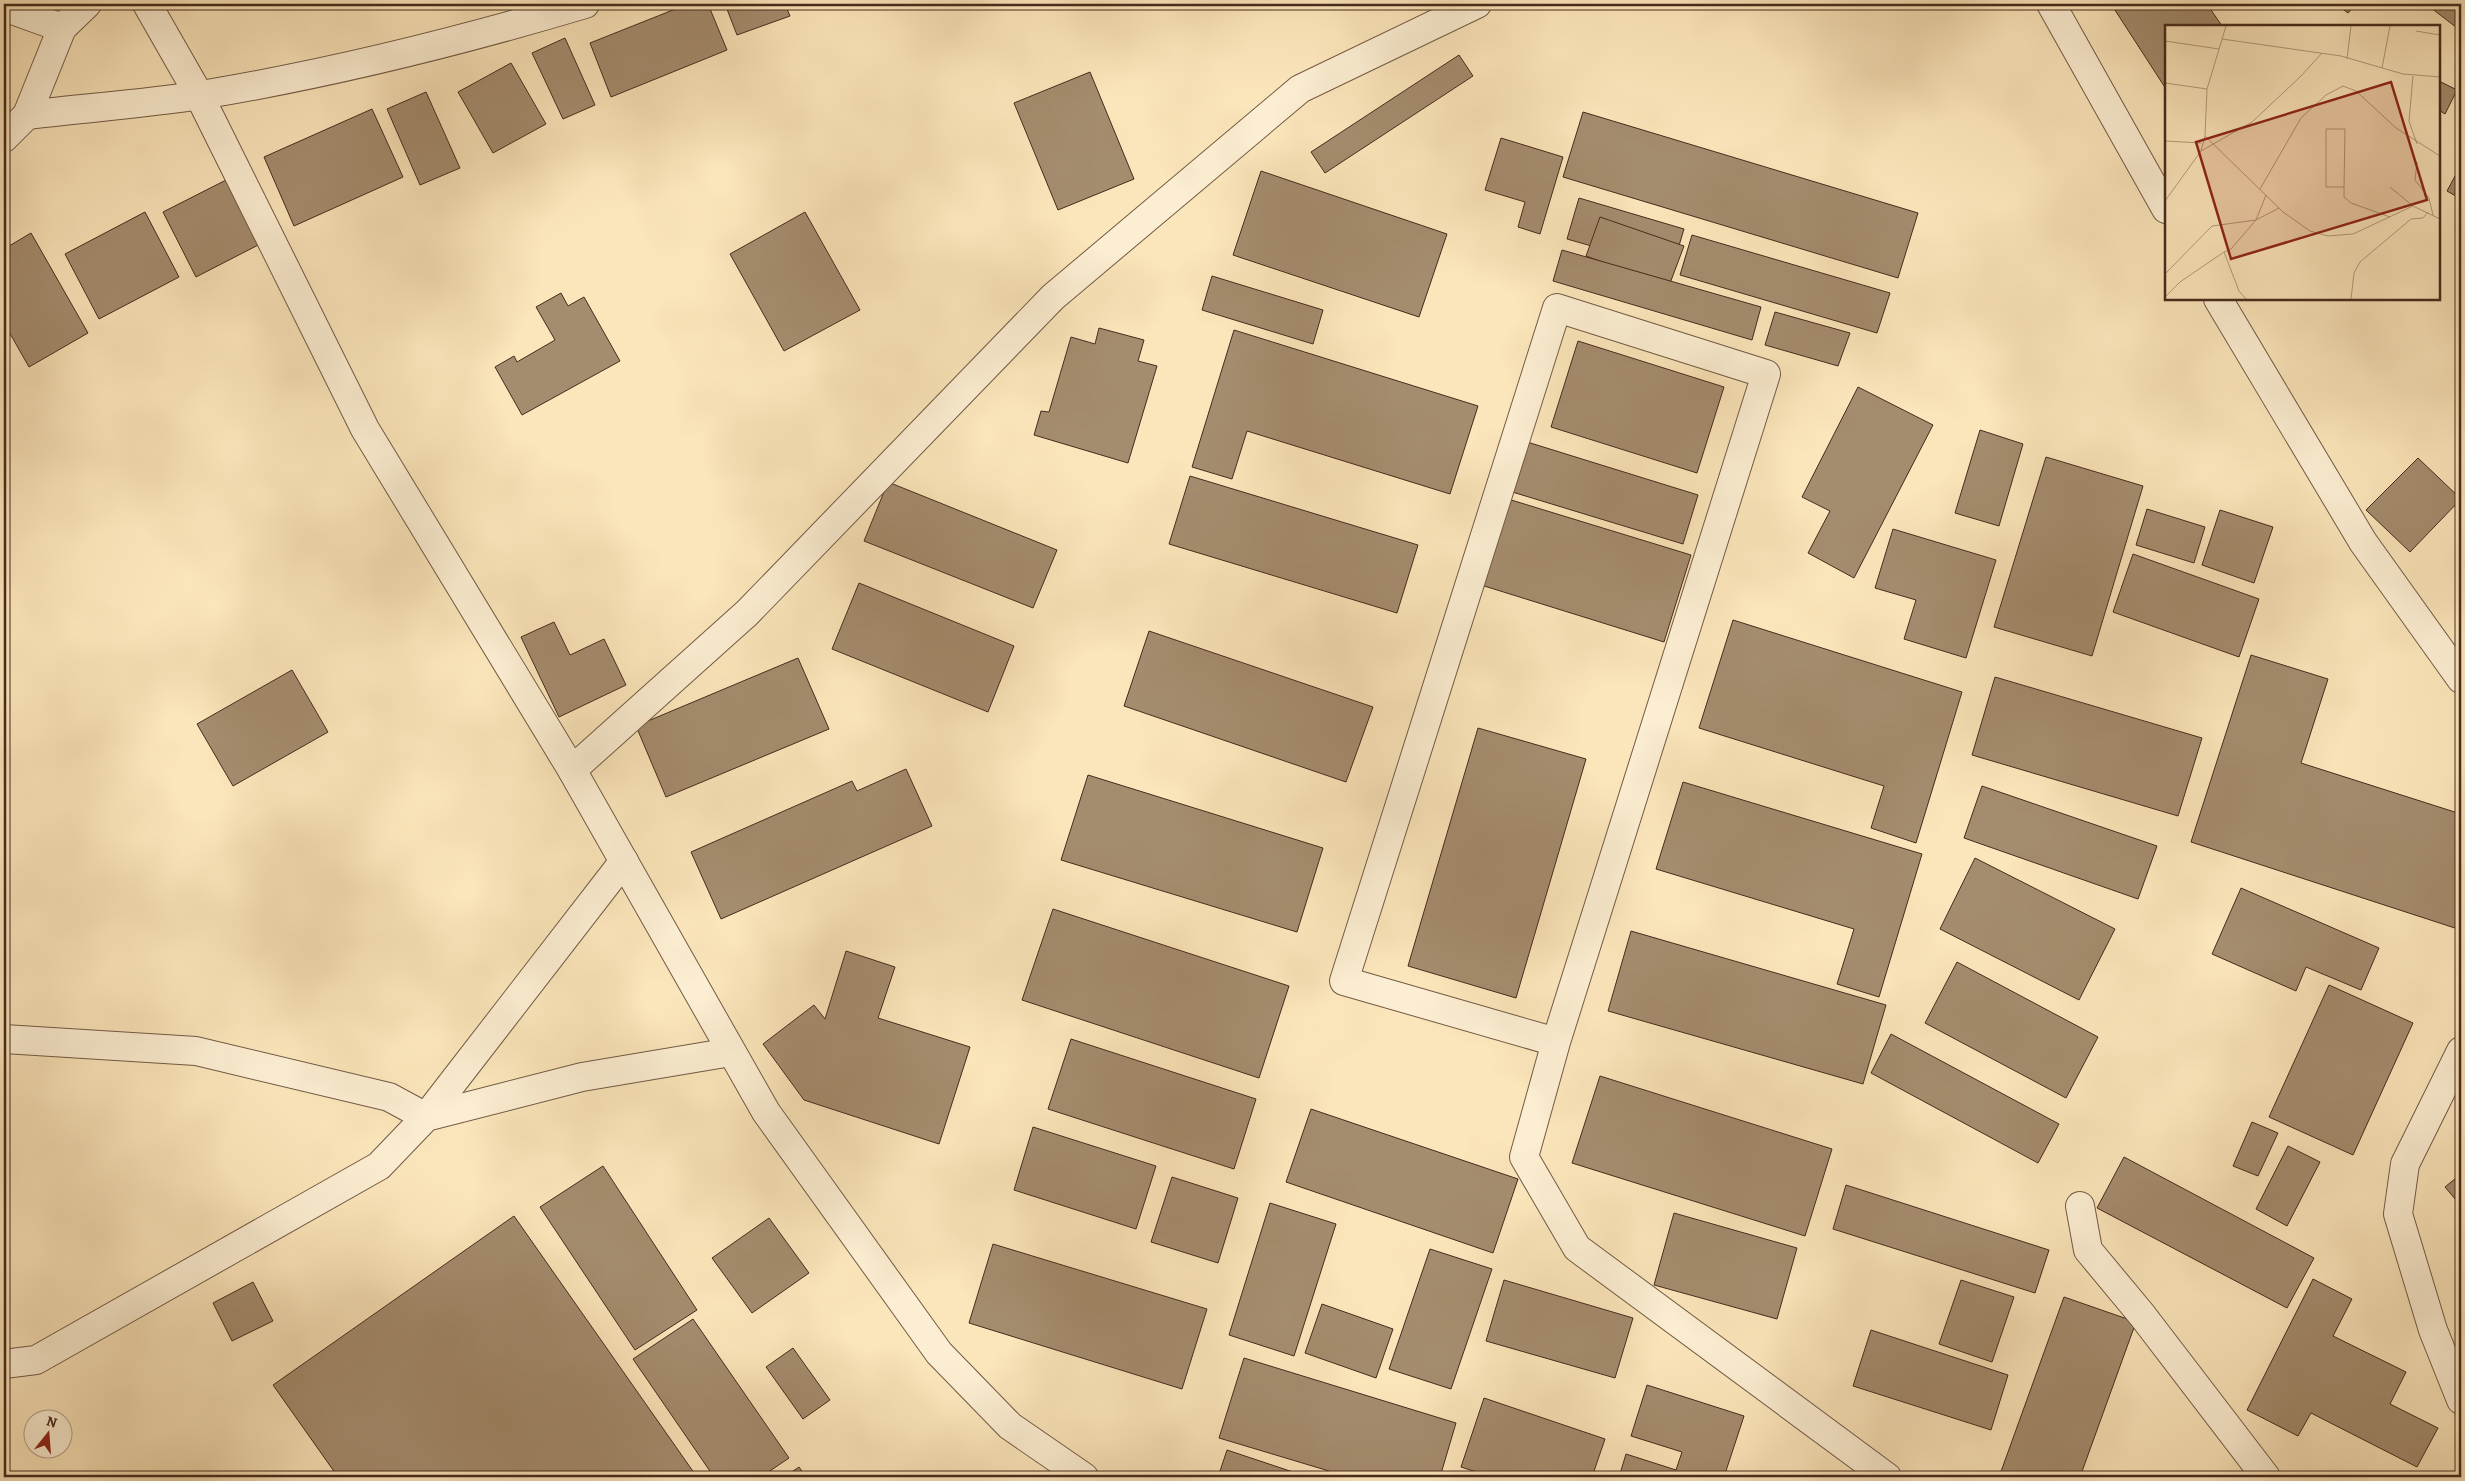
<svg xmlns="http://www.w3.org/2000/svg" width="2465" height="1481" font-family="Alegreya,serif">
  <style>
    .building { fill: #a48c6e; stroke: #462b1c }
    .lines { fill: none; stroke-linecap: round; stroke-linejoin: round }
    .minor-casing { stroke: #735a44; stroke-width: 30 }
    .minor { stroke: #fceed2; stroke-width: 28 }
    .inset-road { fill: none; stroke: #b39b7b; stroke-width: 1 }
    .view { fill: #8f2418; fill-opacity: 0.15; stroke: #8f2418; stroke-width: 2.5 }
    .inset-edge { fill: none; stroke: #462b1c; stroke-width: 2.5 }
  </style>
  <rect width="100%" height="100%" fill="#fbe5ba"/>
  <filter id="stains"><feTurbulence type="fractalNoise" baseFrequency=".004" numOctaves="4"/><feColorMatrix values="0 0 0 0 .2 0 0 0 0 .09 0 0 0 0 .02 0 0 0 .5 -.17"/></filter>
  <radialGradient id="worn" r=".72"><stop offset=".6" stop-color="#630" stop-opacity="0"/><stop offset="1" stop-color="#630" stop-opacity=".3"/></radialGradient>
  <g class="building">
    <polygon points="688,4 708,4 727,50 611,97 590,43"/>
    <polygon points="725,4 785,4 790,16 737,35"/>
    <polygon points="2118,4 2207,4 2222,26 2166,26 2166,89 2113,7"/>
    <polygon points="2336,4 2356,4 2348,13"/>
    <polygon points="2426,4 2461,4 2461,31"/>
    <polygon points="565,38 595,105 563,119 532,53"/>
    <polygon points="1459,55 1473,76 1325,173 1311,152"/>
    <polygon points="511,63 546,124 493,153 458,92"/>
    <polygon points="1090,72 1134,179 1058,210 1014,103"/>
    <polygon points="2439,81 2457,90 2445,114 2439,110"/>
    <polygon points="426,92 460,168 420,185 387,109"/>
    <polygon points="372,109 403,177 294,226 264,157"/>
    <polygon points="1583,112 1918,213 1898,278 1563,177"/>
    <polygon points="1501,138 1563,157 1540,234 1518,227 1525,202 1485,190"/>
    <polygon points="2461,165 2461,199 2447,191"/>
    <polygon points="1261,171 1447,234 1419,317 1233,255"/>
    <polygon points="230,178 264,242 196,277 163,212"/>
    <polygon points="1579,198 1684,229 1672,269 1567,239"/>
    <polygon points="145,212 179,277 99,319 65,254"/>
    <polygon points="805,212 860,310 784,351 730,254"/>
    <polygon points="1600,217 1684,246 1669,286 1586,256"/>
    <polygon points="31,233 88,333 29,367 4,323 4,249"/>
    <polygon points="1692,235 1890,293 1877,333 1680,275"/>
    <polygon points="1562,250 1761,307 1752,340 1553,281"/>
    <polygon points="1212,276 1323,310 1313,344 1202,310"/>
    <polygon points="561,293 568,306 584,297 620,361 522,415 495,367 514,356 517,362 555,340 536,307"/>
    <polygon points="1775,312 1850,333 1838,366 1765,345"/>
    <polygon points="1099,328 1144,340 1138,361 1157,366 1128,463 1034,435 1041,411 1049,412 1071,337 1095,344"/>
    <polygon points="1234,330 1478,406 1450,494 1247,431 1232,479 1192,467"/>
    <polygon points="1578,341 1724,387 1697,473 1551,427"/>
    <polygon points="1858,387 1933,425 1854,578 1808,553 1830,511 1802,497"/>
    <polygon points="1980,430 2023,444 1999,526 1955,513"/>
    <polygon points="1524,441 1698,495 1683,544 1509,491"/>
    <polygon points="2046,457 2143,486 2092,656 1994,627"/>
    <polygon points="2418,458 2461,499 2410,552 2366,510"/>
    <polygon points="1190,476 1418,545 1397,613 1169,544"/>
    <polygon points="888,482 1057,550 1033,608 864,541"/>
    <polygon points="1508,499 1691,555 1664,642 1481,585"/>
    <polygon points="2147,509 2205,527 2194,563 2136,545"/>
    <polygon points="2220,510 2273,527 2254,583 2202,565"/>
    <polygon points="1893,529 1996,560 1966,658 1904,639 1916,600 1875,588"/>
    <polygon points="2133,554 2259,599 2239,657 2113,612"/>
    <polygon points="859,583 1014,646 988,712 832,649"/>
    <polygon points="1733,620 1962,692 1916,843 1871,828 1884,786 1699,728"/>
    <polygon points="554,622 570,655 604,639 626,685 559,717 521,637"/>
    <polygon points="1149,631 1373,707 1346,782 1124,706"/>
    <polygon points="2251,655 2328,679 2301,763 2461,814 2461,930 2191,842"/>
    <polygon points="798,658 829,729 666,797 636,726"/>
    <polygon points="292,670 328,732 233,786 197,724"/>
    <polygon points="1995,677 2202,738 2178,816 1972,755"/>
    <polygon points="1478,728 1586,759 1516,998 1408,966"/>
    <polygon points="906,769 932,826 721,919 691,852 852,781 857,791"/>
    <polygon points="1088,775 1323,848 1297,932 1061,860"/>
    <polygon points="1683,782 1922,854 1879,997 1837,984 1854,929 1656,869"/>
    <polygon points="1982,786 2157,846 2138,899 1964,838"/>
    <polygon points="1975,858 2115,929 2079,1000 1940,929"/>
    <polygon points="2241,888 2379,948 2361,990 2306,967 2296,991 2212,954"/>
    <polygon points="1053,909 1289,986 1259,1078 1022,1000"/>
    <polygon points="1631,931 1886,1005 1863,1084 1608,1011"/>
    <polygon points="846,951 895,967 878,1018 970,1047 939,1144 804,1100 763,1044 814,1005 825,1019"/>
    <polygon points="1957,962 2098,1037 2066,1098 1925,1023"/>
    <polygon points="2329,985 2413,1023 2353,1155 2269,1117"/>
    <polygon points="1891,1034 2059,1124 2038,1163 1871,1073"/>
    <polygon points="1071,1039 1256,1099 1234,1169 1048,1109"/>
    <polygon points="1600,1076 1832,1149 1805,1236 1572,1163"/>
    <polygon points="1311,1109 1518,1179 1493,1253 1286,1182"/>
    <polygon points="2252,1122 2278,1133 2258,1176 2233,1166"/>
    <polygon points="1033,1127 1156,1166 1136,1229 1014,1190"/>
    <polygon points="2288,1146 2320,1162 2287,1226 2256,1209"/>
    <polygon points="2124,1157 2314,1258 2287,1308 2097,1208"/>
    <polygon points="603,1166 697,1310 635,1350 540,1207"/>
    <polygon points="2461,1174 2461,1206 2445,1187"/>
    <polygon points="1172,1177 1238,1198 1218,1263 1151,1242"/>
    <polygon points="1846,1185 2049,1250 2035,1293 1833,1229"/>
    <polygon points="1270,1203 1336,1224 1294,1356 1229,1335"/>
    <polygon points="1674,1213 1797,1248 1777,1319 1654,1285"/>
    <polygon points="514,1216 697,1477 338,1477 273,1385"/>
    <polygon points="769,1218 809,1273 752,1313 712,1258"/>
    <polygon points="993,1244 1207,1309 1182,1389 969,1323"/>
    <polygon points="1430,1249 1492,1269 1451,1389 1389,1369"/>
    <polygon points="2313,1279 2352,1299 2333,1336 2406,1372 2390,1404 2438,1428 2417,1467 2311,1413 2298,1436 2247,1410"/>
    <polygon points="1504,1280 1633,1318 1615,1378 1486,1341"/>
    <polygon points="1961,1280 2014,1297 1992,1362 1939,1344"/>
    <polygon points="253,1282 273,1321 232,1341 213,1303"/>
    <polygon points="2064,1297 2136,1322 2080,1477 1999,1477"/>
    <polygon points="1322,1304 1393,1329 1376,1378 1305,1353"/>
    <polygon points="693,1319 789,1458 761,1477 714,1477 633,1359"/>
    <polygon points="1871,1330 2008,1375 1991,1430 1853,1386"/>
    <polygon points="793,1348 830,1400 803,1419 766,1367"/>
    <polygon points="1244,1358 1456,1423 1440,1477 1349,1477 1219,1438"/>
    <polygon points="1647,1385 1744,1416 1724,1477 1619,1477 1626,1454 1676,1470 1682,1452 1631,1436"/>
    <polygon points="1484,1398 1605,1439 1592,1477 1492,1477 1461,1467"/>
    <polygon points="1227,1450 1308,1477 1218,1477"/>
    <polygon points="799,1467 806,1477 784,1477"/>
  </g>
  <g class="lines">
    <g class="minor-casing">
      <g id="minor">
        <polyline points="147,4 199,95 365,429 572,770 766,1112 939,1353 1010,1426 1084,1477"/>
        <polyline points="2051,4 2166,209"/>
        <polyline points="4,7 62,28"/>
        <path d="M27,115c58,-7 116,-11 174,-20 127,-21 260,-54 384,-91"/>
        <polyline points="4,138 27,115 62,28 87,4"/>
        <polyline points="2218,299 2363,542 2461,679"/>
        <polyline points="572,770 747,613 1053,297 1300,89 1477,4"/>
        <polyline points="4,1039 196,1051 389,1097 426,1117 624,861"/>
        <polyline points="1556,1042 1766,374 1557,308 1344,981 1556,1042 1524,1157 1577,1248 1887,1477"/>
        <polyline points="2461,1051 2405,1164 2398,1214 2433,1330 2461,1400"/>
        <polyline points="2080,1206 2088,1250 2142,1315 2266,1477"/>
        <polyline points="4,1364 36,1360 379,1166 426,1117 582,1077 731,1052"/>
      </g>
    </g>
    <use href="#minor" class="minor"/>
  </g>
  <g transform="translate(2165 25)">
    <rect width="275" height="275" fill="#fbe5ba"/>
    <path class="inset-road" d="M251,6l24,4M57,14l119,17 62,18 37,3M0,16l54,8M182,34l4,-33M217,43l8,-42M248,51l-4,45 8,23M0,58l42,6M40,111l78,76 27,19 18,5 25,-2 60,-28M0,116l36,2M36,126l51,-29 48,-45 22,-24M252,137l-2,18 14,18 4,17M179,162l1,-58h-19v58h18v10l7,6 39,14M225,162l23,19 27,13M95,164l41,-71 25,-23 17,-9 13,5 40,37 44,28M0,176l36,-50 4,-15 2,-47 19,-63M0,249l47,-48 44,-6 10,-25M0,272l15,-15 44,-30M81,274l-7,-8 -15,-39 7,-3 25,-29 23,-12M186,274l3,-26 6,-11 51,-43 12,-1 5,-6"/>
    <path class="view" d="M226,57l36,118 -196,59 -35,-117z"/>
    <rect width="275" height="275" class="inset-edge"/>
  </g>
  <rect width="2465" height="1481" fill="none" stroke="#fbe5ba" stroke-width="20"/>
  <rect x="5" y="5" width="2455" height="1471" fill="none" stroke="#462b1c" stroke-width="2.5"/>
  <rect x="10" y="10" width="2445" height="1461" fill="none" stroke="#462b1c"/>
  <g transform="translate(48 1434) rotate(17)"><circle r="24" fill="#fceed2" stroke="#b3a089"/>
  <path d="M0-4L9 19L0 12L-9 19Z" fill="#8f2418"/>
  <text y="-8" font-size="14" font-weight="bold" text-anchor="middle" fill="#462b1c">N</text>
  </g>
  <rect width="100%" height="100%" filter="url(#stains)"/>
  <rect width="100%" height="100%" fill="url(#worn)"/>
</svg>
